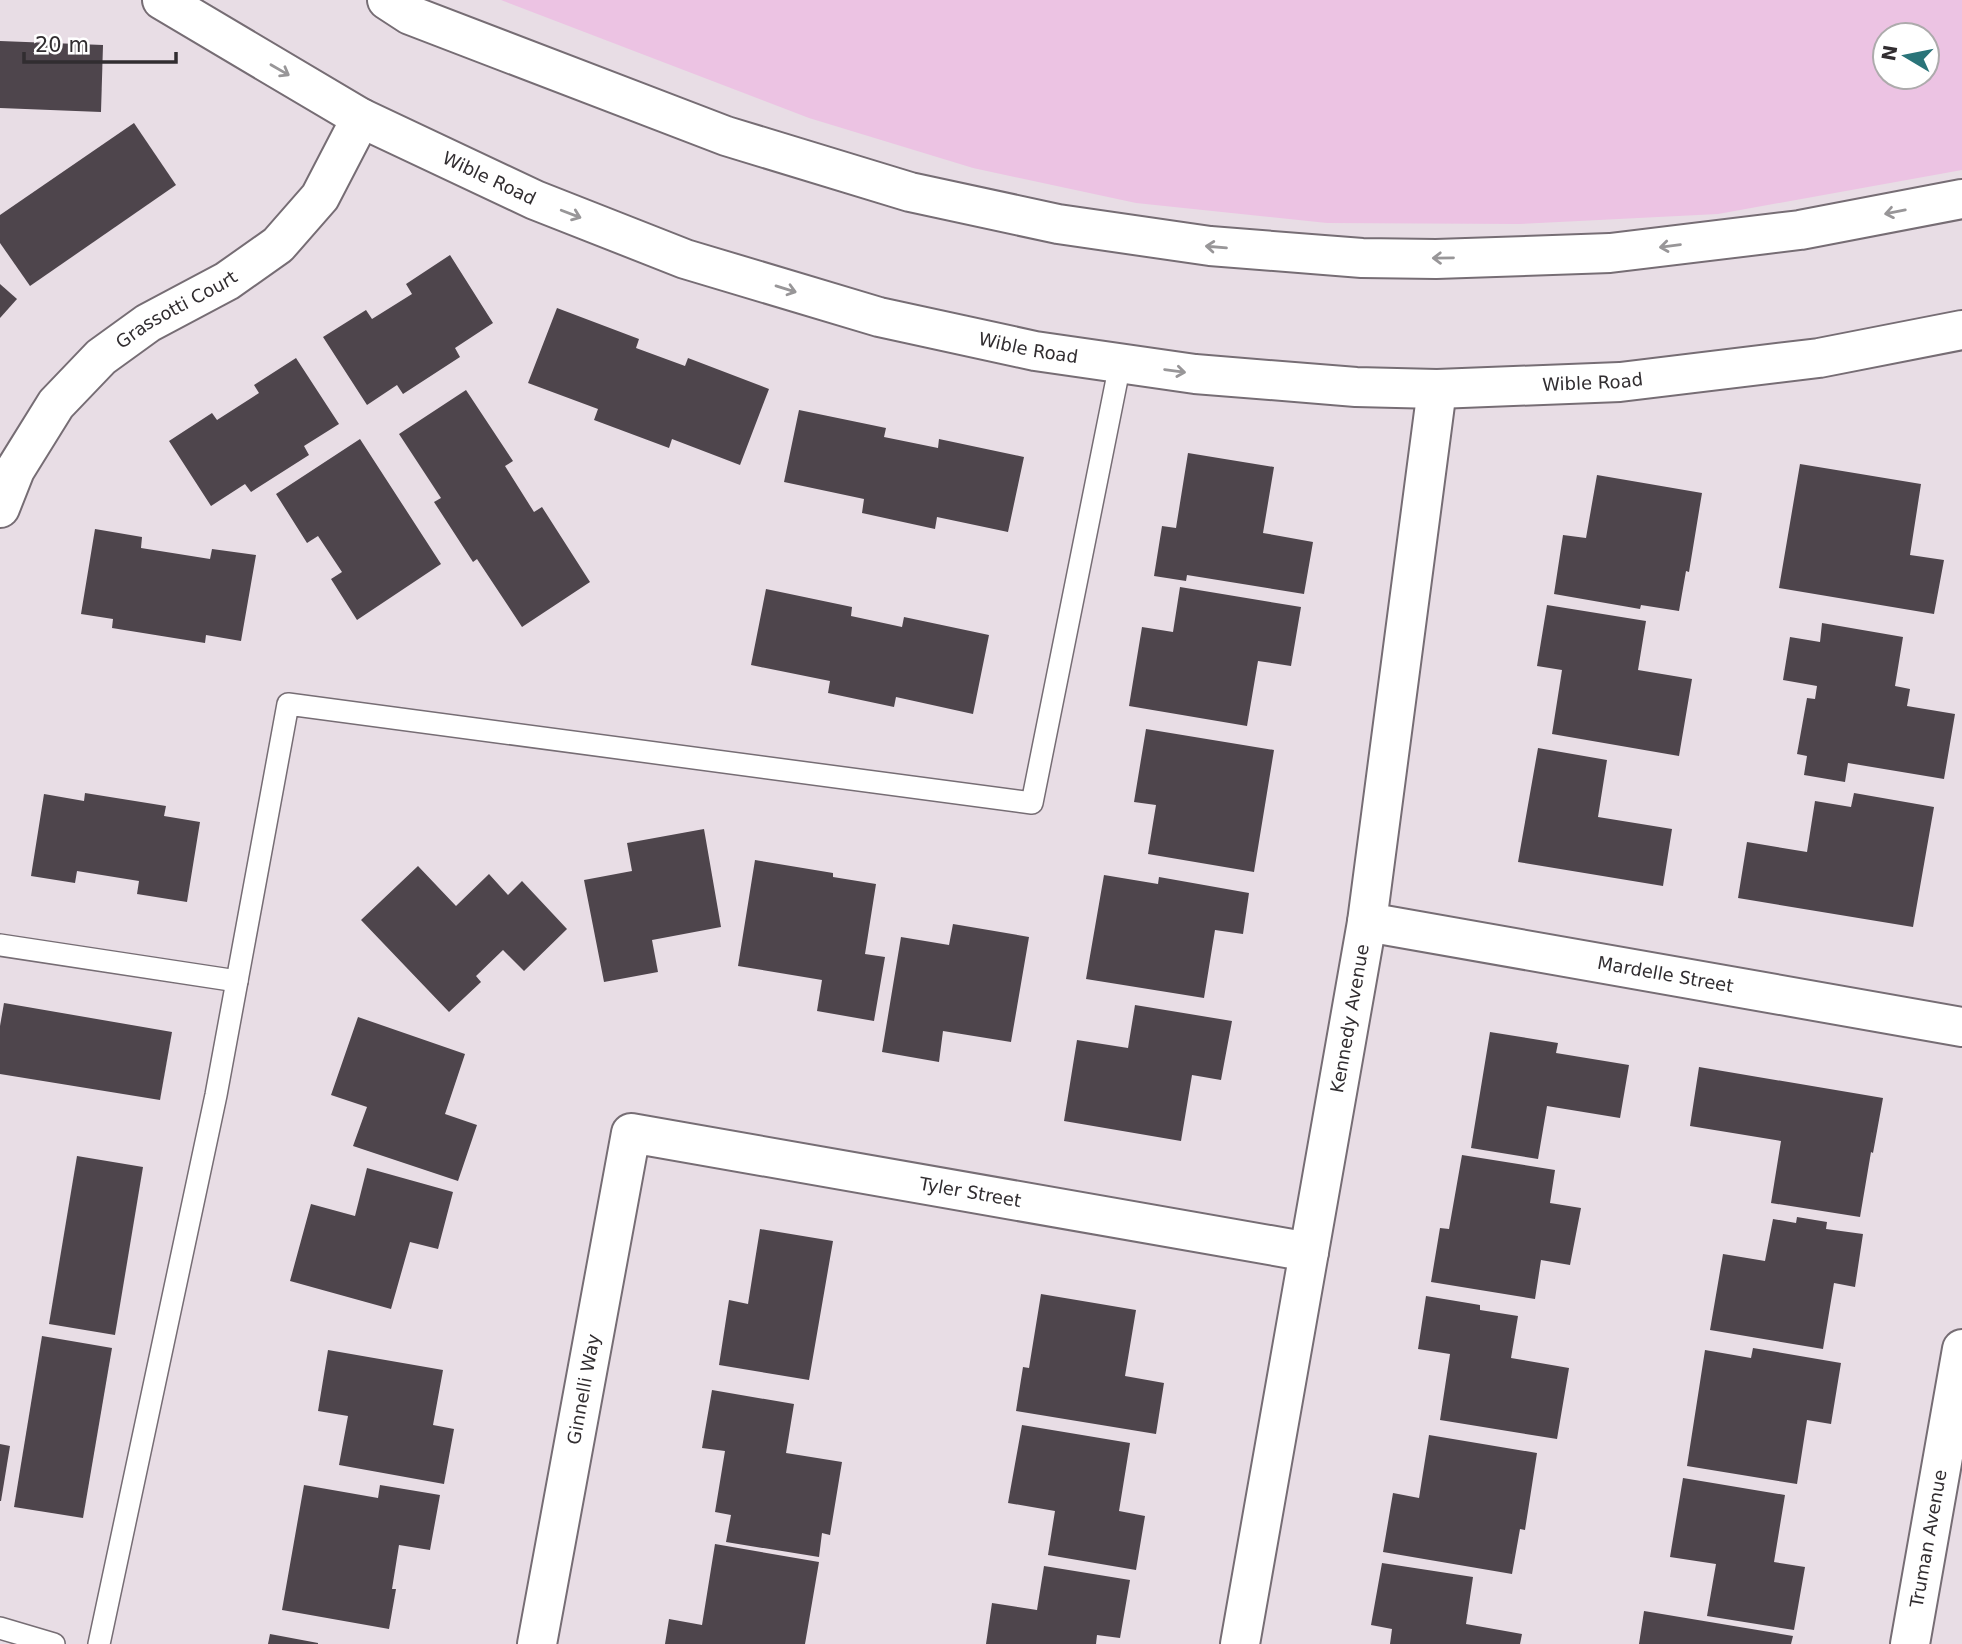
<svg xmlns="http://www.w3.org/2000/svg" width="1962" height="1644" font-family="'DejaVu Sans',sans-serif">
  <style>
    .green { fill: #ecc3e3; fill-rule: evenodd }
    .building { fill: #4e454c }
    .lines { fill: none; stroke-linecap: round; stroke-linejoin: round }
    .lane-casing { stroke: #766d74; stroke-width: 24 }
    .street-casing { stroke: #766d74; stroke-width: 42 }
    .secondary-casing { stroke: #766d74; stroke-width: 42 }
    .lane { stroke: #fff; stroke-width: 21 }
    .street { stroke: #fff; stroke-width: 38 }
    .secondary { stroke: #fff; stroke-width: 38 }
    .oneway { stroke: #989698 }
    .labels { text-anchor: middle; stroke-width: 7; stroke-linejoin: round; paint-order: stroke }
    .street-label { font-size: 18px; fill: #312d30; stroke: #fff }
  </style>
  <rect width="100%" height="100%" fill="#e8dde5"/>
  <path class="green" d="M501,0h1461v170l-244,44 -199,10 -192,-1 -191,-20 -163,-35 -164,-50zM1927,35v42h-42v-42z"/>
  <g class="building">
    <polygon points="0,41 103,45 101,112 0,108"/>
    <polygon points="134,123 176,185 30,286 0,243 0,215"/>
    <polygon points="450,255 493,323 455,348 460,357 403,394 397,385 367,405 323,337 366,310 372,319 412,294 406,284"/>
    <polygon points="0,284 17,299 0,318"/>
    <polygon points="557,308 639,339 636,348 685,366 688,358 769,389 740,465 672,439 669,448 594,420 598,409 528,383"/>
    <polygon points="296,358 339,424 304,446 309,455 251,492 245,484 211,506 169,441 212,413 217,420 259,393 254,385"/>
    <polygon points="466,390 513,461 505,466 534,512 542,507 590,582 522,627 477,559 473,562 434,502 441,498 399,434"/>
    <polygon points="799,410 886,428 884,437 938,448 939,439 1024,457 1008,532 937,517 935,529 862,513 864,499 784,482"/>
    <polygon points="360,439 441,564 357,620 331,579 342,572 318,536 307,543 276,494"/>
    <polygon points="1188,453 1274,467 1263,533 1313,542 1304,594 1187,575 1186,581 1154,576 1162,526 1176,528"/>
    <polygon points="1800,464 1921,484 1910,555 1944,560 1934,614 1779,588"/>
    <polygon points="1597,475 1702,493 1689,572 1686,571 1679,611 1641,605 1640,609 1554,594 1563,535 1586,538"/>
    <polygon points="95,529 142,537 141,548 210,559 212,549 256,555 241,641 206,635 205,643 112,628 113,619 81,614"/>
    <polygon points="1180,587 1301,607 1291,666 1258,661 1247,726 1129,706 1142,627 1173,632"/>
    <polygon points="766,589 852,607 851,616 902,627 904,617 989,635 973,714 896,697 894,707 828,693 830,681 751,665"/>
    <polygon points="1547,605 1646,621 1638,670 1692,679 1679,756 1552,734 1562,670 1537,666"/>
    <polygon points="1822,623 1903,637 1895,686 1910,689 1907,706 1955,714 1944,779 1848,763 1845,782 1804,775 1807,756 1797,754 1807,698 1815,699 1817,686 1783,680 1790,637 1820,642"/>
    <polygon points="1146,729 1274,750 1254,872 1148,854 1156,805 1134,802"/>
    <polygon points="1538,748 1607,760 1598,817 1672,829 1663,886 1518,862"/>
    <polygon points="85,793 166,806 164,816 200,822 187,902 137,894 139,881 77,871 75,883 31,876 44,794 84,801"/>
    <polygon points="1854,793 1934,807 1913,927 1738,898 1747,842 1807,852 1815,801 1851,807"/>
    <polygon points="704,829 721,927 652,940 658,972 604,982 584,880 632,871 627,843"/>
    <polygon points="755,860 833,873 833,877 876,884 865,954 885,957 874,1021 817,1011 822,980 738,966"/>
    <polygon points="418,866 456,906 489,874 508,895 522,881 567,929 524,971 503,950 476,976 481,982 449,1012 361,920"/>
    <polygon points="1104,875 1158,884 1159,877 1249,893 1243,934 1215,930 1204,998 1086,979"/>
    <polygon points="953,924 1029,937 1011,1042 943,1031 939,1062 882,1052 901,937 949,945"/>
    <polygon points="4,1003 172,1032 160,1100 0,1074 0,1026"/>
    <polygon points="1135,1005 1232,1021 1221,1080 1192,1075 1181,1141 1064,1121 1077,1040 1128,1048"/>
    <polygon points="358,1017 465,1054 445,1114 477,1125 458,1181 353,1146 367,1107 331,1095"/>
    <polygon points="1490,1032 1558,1043 1556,1053 1629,1065 1620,1118 1547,1106 1538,1159 1471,1148"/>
    <polygon points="1699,1067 1883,1098 1873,1153 1871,1152 1860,1217 1771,1203 1781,1141 1690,1126"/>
    <polygon points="1462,1155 1555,1170 1550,1203 1581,1208 1570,1265 1541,1260 1535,1299 1431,1282 1440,1228 1449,1229"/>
    <polygon points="77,1156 143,1167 115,1335 49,1324"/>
    <polygon points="367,1168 453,1192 438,1249 410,1242 391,1309 290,1281 311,1204 355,1216"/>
    <polygon points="1797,1217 1827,1222 1826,1229 1863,1234 1855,1287 1834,1283 1823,1349 1710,1330 1723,1254 1765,1261 1773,1219 1796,1223"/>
    <polygon points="760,1229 833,1241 809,1380 719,1365 729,1300 748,1304"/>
    <polygon points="1041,1294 1136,1310 1125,1376 1164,1383 1156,1434 1016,1411 1023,1367 1029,1368"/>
    <polygon points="1426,1296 1480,1305 1480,1310 1518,1316 1511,1358 1569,1368 1557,1439 1440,1420 1450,1354 1418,1349"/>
    <polygon points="42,1336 112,1348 83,1518 14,1507"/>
    <polygon points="1753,1348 1841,1363 1831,1424 1807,1420 1797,1484 1687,1466 1705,1350 1751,1358"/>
    <polygon points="328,1350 443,1370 433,1425 454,1429 444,1484 339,1465 348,1416 318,1411"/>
    <polygon points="712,1390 794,1404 786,1453 842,1462 830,1535 822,1533 819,1557 726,1542 731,1515 715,1512 725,1451 702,1448"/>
    <polygon points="1022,1425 1130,1443 1119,1511 1145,1516 1136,1570 1048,1555 1055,1511 1008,1503"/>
    <polygon points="1429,1435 1537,1453 1525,1530 1520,1529 1512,1574 1383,1552 1393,1493 1419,1498"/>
    <polygon points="0,1444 10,1446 1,1501 0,1501"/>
    <polygon points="1683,1478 1785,1495 1774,1562 1805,1567 1794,1630 1707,1616 1716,1564 1670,1557"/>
    <polygon points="304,1485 378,1498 380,1485 440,1495 430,1550 399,1545 392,1589 396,1589 389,1629 282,1610"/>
    <polygon points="715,1544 819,1562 805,1644 665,1644 669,1619 702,1625"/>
    <polygon points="1382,1563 1473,1577 1466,1624 1522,1634 1520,1644 1390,1644 1392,1629 1371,1625"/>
    <polygon points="1044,1566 1130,1580 1120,1638 1097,1635 1096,1644 986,1644 992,1603 1037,1610"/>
    <polygon points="1644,1611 1793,1636 1791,1644 1639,1644"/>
    <polygon points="270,1634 318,1643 318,1644 268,1644"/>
  </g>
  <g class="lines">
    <g class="lane-casing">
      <g id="lane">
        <polyline points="0,945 237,981"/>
        <polyline points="0,1628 54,1644"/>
        <polyline points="99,1644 216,1095 288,704 1032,803 1120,364"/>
      </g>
    </g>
    <g class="street-casing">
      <g id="street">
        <path id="s1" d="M0,508l15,-38 41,-66 45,-47 47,-34 79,-42 51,-36 42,-48 41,-79"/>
        <path id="s2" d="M1367,922l595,105"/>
        <path id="s3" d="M537,1644l94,-511 678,119"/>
        <path id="s4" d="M1240,1644l127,-722 70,-533"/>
        <path id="s5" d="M1910,1644l52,-295"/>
      </g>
    </g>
    <g class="secondary-casing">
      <g id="secondary">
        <path id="s6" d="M162,0l199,118 174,82 150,59 194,58 156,34 160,23 161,13 81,2 183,-7 199,-24 143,-28"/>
        <polyline points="387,0 410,15 726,136 910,192 1058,224 1210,246 1362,258 1436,259 1610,253 1800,230 1962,199"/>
      </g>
    </g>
    <use href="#lane" class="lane"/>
    <use href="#street" class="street"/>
    <use href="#secondary" class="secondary"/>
  </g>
  <defs><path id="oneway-shaft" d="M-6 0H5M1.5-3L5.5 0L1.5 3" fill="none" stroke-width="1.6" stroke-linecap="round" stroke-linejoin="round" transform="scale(1.75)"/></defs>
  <g class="oneway">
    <use href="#oneway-shaft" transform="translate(280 70) rotate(30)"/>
    <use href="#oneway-shaft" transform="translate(1895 212) rotate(169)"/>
    <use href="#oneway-shaft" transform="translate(571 214) rotate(21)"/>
    <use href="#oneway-shaft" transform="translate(1670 246) rotate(173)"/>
    <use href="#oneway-shaft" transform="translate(1216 247) rotate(-175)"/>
    <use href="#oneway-shaft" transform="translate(1443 258) rotate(179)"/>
    <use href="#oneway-shaft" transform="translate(786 289) rotate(17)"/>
    <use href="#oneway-shaft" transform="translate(1175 371) rotate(8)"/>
  </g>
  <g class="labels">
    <g class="street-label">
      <text dy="6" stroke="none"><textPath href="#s6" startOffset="373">Wible Road</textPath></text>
      <text dy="6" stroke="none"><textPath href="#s1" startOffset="273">Grassotti Court</textPath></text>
      <text dy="6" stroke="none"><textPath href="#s6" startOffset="940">Wible Road</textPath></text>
      <text dy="6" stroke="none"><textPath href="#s6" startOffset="1507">Wible Road</textPath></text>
      <text dy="6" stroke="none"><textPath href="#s2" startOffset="303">Mardelle Street</textPath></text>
      <text dy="6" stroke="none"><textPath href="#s4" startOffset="635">Kennedy Avenue</textPath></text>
      <text dy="6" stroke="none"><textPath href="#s3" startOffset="864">Tyler Street</textPath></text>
      <text dy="6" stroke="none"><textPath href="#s3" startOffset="259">Ginnelli Way</textPath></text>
      <text dy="6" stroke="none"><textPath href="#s5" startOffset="107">Truman Avenue</textPath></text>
    </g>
  </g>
  <g transform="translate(1906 56) rotate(280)"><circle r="33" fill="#ffffff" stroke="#adabac" stroke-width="2"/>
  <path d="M0-5L12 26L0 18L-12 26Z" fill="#2a7479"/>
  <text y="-10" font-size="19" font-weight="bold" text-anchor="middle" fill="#312d30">N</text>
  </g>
  <path d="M24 52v10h152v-10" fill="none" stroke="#312d30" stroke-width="3.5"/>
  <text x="35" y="52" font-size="21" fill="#312d30" stroke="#ffffff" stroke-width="5" paint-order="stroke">20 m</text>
</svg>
